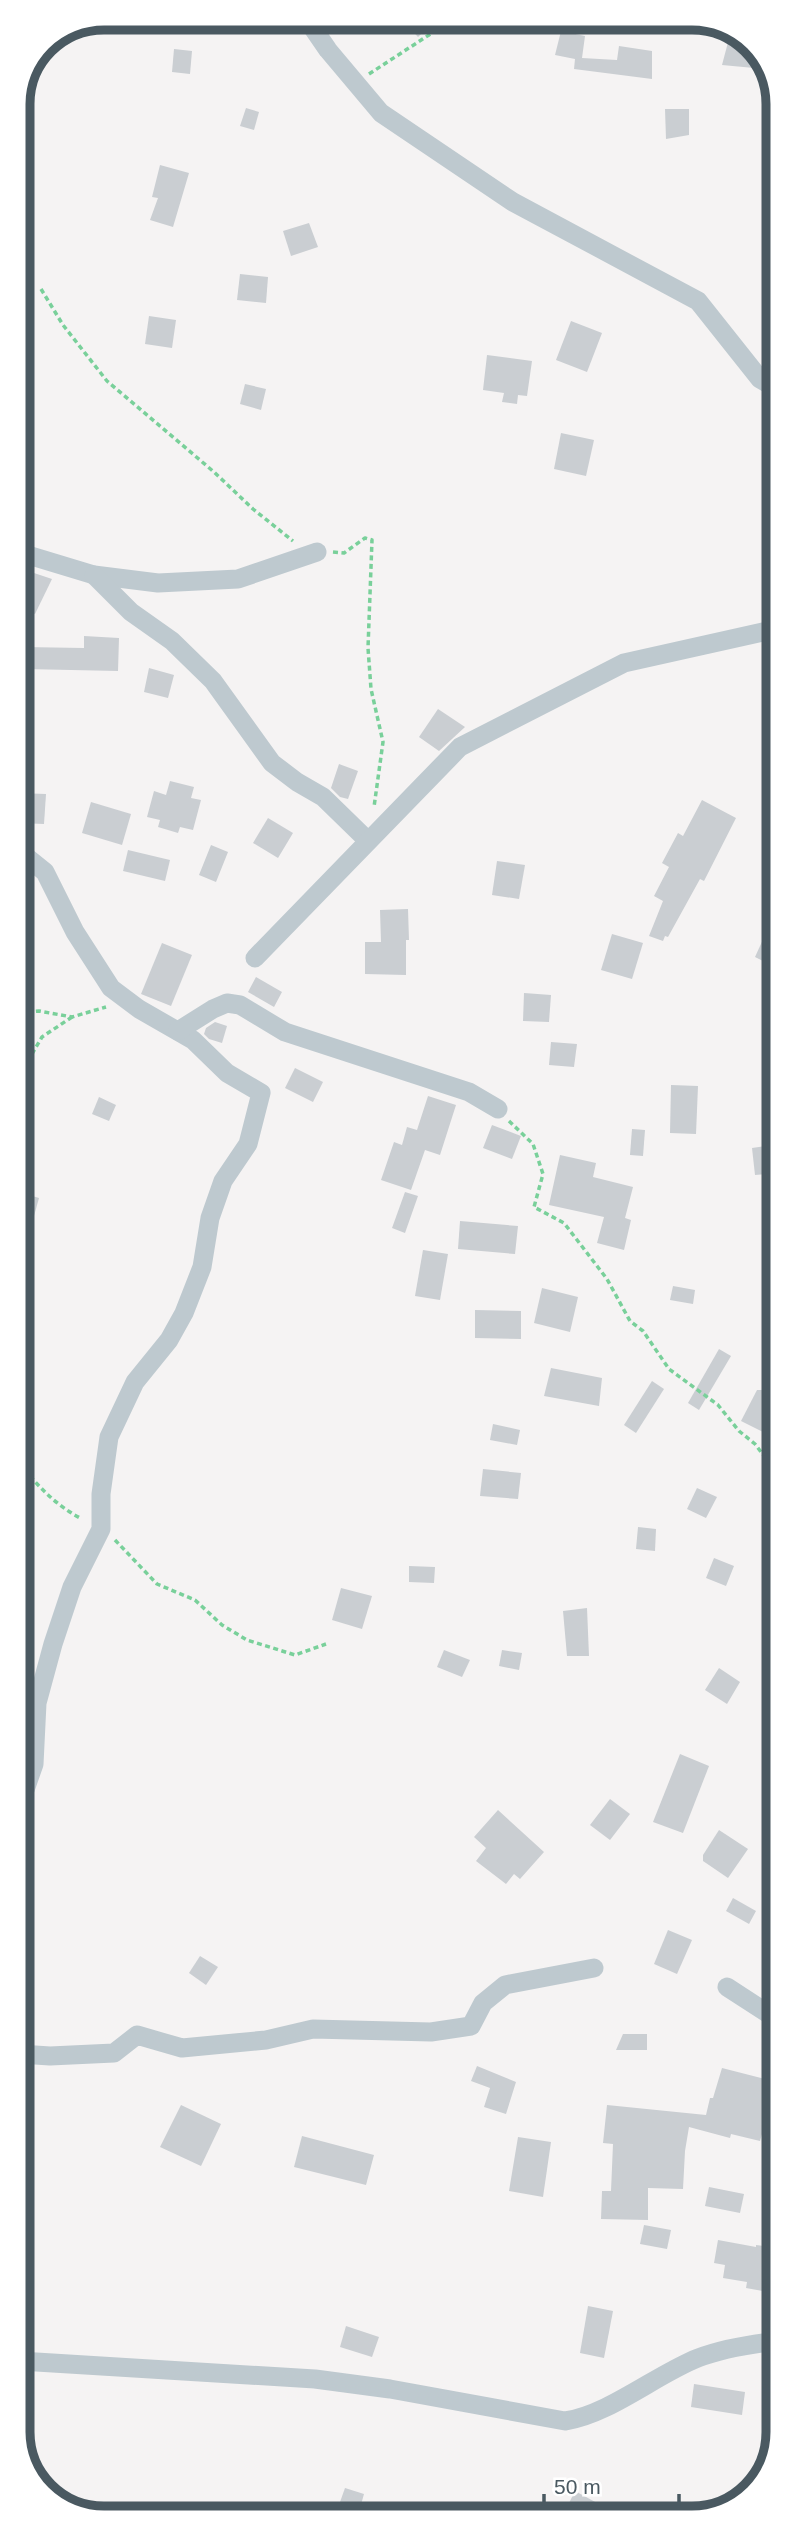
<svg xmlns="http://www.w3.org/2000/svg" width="796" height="2536" font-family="Helvetica,sans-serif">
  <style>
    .building { fill: #caced2 }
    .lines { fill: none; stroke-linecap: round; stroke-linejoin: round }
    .path { stroke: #79d09a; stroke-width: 3.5; stroke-dasharray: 5 3.5; stroke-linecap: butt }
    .minor { stroke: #bec9cf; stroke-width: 19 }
    .rim { fill: none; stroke: #4a5961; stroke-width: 9 }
  </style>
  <rect width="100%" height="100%" fill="#f5f3f3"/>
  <g class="building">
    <polygon points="400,18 438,18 418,37"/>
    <polygon points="561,31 585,36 582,58 617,60 619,46 652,51 652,79 574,69 575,59 555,55"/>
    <polygon points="731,31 749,39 754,46 754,68 722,65"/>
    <polygon points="174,49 192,51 190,74 172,72"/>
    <polygon points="246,108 259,112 254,130 240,126"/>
    <polygon points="665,109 689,109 689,135 666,139"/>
    <polygon points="160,165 189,173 173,227 150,220 158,198 152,197"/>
    <polygon points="309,223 318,247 291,256 283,231"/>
    <polygon points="240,274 268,277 266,303 237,300"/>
    <polygon points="149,316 176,320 172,348 145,344"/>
    <polygon points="571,321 602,333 587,372 556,360"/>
    <polygon points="487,355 532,361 527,396 518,395 517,404 502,402 504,393 483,390"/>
    <polygon points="245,384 266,389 261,410 240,404"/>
    <polygon points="561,433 594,440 586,476 554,469"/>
    <polygon points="22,569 52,579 35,614 18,608 18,579"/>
    <polygon points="84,636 119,638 118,671 24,669 23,647 84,648"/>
    <polygon points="149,668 174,675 168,698 144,692"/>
    <polygon points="438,709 465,727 439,751 419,737"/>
    <polygon points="339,764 358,771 348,799 340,797 331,788"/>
    <polygon points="170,781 194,787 191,798 201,800 193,830 180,827 178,833 158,827 160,820 147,817 154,791 166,795"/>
    <polygon points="18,793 46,794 44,824 18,823"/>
    <polygon points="702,800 736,818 704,881 700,879 668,937 665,936 663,941 649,936 663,901 654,896 669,867 662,863 678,833 683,836"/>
    <polygon points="91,802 131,814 122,845 82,833"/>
    <polygon points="268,818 293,833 278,858 253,843"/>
    <polygon points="211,845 228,852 216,882 199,875"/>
    <polygon points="128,850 170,860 165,881 123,871"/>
    <polygon points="497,861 525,865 519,899 492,895"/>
    <polygon points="408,909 409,940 406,940 406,975 365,974 365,942 381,942 380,910"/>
    <polygon points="766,933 777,938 777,951 771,965 755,957"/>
    <polygon points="612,934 643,943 632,979 601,970"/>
    <polygon points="162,943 192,955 171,1006 141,994"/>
    <polygon points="256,977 282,992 274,1007 248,992"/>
    <polygon points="524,993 551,995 549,1022 523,1021"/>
    <polygon points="215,1022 227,1026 222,1043 209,1039 204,1034 206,1028"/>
    <polygon points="551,1042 577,1044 574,1067 549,1065"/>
    <polygon points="295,1068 323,1082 313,1102 285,1088"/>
    <polygon points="671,1085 698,1086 696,1134 670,1133"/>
    <polygon points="428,1096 456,1105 440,1155 425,1150 411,1190 381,1180 394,1142 402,1145 407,1127 417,1130"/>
    <polygon points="99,1097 116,1105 109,1121 92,1114"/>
    <polygon points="492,1125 521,1136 512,1159 483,1148"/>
    <polygon points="632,1129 645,1130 643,1156 630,1155"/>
    <polygon points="774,1145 777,1173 755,1175 752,1148"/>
    <polygon points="560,1155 596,1163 593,1177 633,1187 625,1218 631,1220 624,1250 597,1243 604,1217 549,1205"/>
    <polygon points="19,1192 39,1198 34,1216 19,1212"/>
    <polygon points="405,1192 418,1196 405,1233 392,1228"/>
    <polygon points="460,1221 518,1226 515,1254 458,1249"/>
    <polygon points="423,1250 448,1254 440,1300 415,1296"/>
    <polygon points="673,1286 695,1290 693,1304 670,1300"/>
    <polygon points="542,1288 578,1297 570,1332 534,1323"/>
    <polygon points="475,1310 521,1311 521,1339 475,1338"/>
    <polygon points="719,1349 731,1356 699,1410 688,1403"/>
    <polygon points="551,1368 602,1378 599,1406 544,1396"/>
    <polygon points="652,1381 664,1389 636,1433 624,1425"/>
    <polygon points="757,1390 762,1390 777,1397 777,1439 741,1421"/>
    <polygon points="493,1424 520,1430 517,1445 490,1440"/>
    <polygon points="483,1469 521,1473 518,1499 480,1496"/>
    <polygon points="697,1488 717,1497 706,1518 687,1509"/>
    <polygon points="638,1527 656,1529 655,1551 636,1549"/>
    <polygon points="714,1558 734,1566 726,1586 706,1578"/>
    <polygon points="409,1566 435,1567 434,1583 409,1582"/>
    <polygon points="341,1588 372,1596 362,1629 332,1620"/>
    <polygon points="587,1608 589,1656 567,1656 563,1611"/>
    <polygon points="444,1650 470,1660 462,1677 437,1667"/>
    <polygon points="502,1650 522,1653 519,1670 499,1666"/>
    <polygon points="719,1668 740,1682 727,1704 705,1690"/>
    <polygon points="680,1754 709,1766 683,1833 653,1822"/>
    <polygon points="610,1799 630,1814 610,1840 590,1825"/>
    <polygon points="498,1810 544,1852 520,1879 514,1874 506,1884 476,1861 486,1848 474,1837"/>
    <polygon points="719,1830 748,1849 728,1878 703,1861 703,1855"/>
    <polygon points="733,1898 756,1911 749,1924 726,1911"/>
    <polygon points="668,1930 692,1940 677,1974 654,1964"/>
    <polygon points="200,1956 218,1967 206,1985 189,1973"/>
    <polygon points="623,2034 647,2034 647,2050 616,2050"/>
    <polygon points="477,2066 516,2082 506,2114 484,2107 490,2088 471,2081"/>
    <polygon points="722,2068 777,2082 760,2141 731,2134 730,2138 689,2127 685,2151 683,2189 648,2188 648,2220 601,2219 602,2191 611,2191 613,2144 603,2143 607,2105 706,2115 710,2098 713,2098"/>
    <polygon points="181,2105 221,2124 201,2166 160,2147"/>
    <polygon points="302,2136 374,2155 366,2185 294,2167"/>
    <polygon points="518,2137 551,2142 543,2197 509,2191"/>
    <polygon points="709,2187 744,2194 740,2213 705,2206"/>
    <polygon points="644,2225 671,2230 667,2249 640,2244"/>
    <polygon points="718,2240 756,2247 756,2245 778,2248 774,2293 746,2288 747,2282 723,2278 725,2265 714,2263"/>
    <polygon points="588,2306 613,2311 604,2358 580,2353"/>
    <polygon points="346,2326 379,2337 372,2357 340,2347"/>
    <polygon points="694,2384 745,2392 742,2415 691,2407"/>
    <polygon points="345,2488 364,2494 360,2508 340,2502"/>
    <polygon points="575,2491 621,2516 579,2516 566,2509"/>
  </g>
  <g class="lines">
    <g class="path">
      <polyline points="369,74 455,18"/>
      <polyline points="41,289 63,325 107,381 214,472 253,509 293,541"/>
      <polyline points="333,552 344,553 365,538 372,540 368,648 371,689 383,742 374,807"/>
      <polyline points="19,1013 39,1011 72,1017 106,1007"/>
      <polyline points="19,1076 42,1037 72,1017"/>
      <polyline points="509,1121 533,1144 543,1174 534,1207 564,1223 607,1279 630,1321 643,1331 669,1369 718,1405 739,1431 755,1444 777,1473"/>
      <path d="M19,1463c19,23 36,42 63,56"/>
      <polyline points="115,1540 157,1584 195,1600 222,1625 247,1640 295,1655 326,1644"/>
    </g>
    <g class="minor">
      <polyline points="306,18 328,50 381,113 513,202 698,301 760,379 776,388"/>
      <polyline points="18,552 94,575 158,583 238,579 317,552"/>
      <polyline points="94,575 131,612 172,641 213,681 272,763 297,782 323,797 363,836"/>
      <polyline points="19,851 45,872 75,932 111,988 139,1009 193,1040 227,1073 261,1093 248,1144 223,1181 210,1218 202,1267 184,1313 169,1340 135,1382 109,1437 101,1494 101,1529 72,1587 53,1644 37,1703 34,1764 20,1804"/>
      <polyline points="255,958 460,747 624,663 776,629"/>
      <polyline points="178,1031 213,1009 227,1003 240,1005 285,1032 469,1092 498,1109"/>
      <polyline points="727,1987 778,2020"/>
      <polyline points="20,2054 50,2056 114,2053 137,2035 182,2048 266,2040 313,2029 431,2032 471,2026 483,2003 505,1985 594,1968"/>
      <path d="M20,2361l295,18 75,10 175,32c43,-6 92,-47 133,-63 26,-10 53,-14 80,-17"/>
    </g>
  </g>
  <path d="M0 0H796V2536H0ZM104 30H692A74 74 0 0 1 766 104V2432A74 74 0 0 1 692 2506H104A74 74 0 0 1 30 2432V104A74 74 0 0 1 104 30Z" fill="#fff" fill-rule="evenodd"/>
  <path class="rim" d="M104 30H692A74 74 0 0 1 766 104V2432A74 74 0 0 1 692 2506H104A74 74 0 0 1 30 2432V104A74 74 0 0 1 104 30Z"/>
  <path d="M544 2494v10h135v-10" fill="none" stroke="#4a5961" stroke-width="3.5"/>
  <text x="554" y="2494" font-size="21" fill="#4a5961" stroke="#ffffff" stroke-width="5" paint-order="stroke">50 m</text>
</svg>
